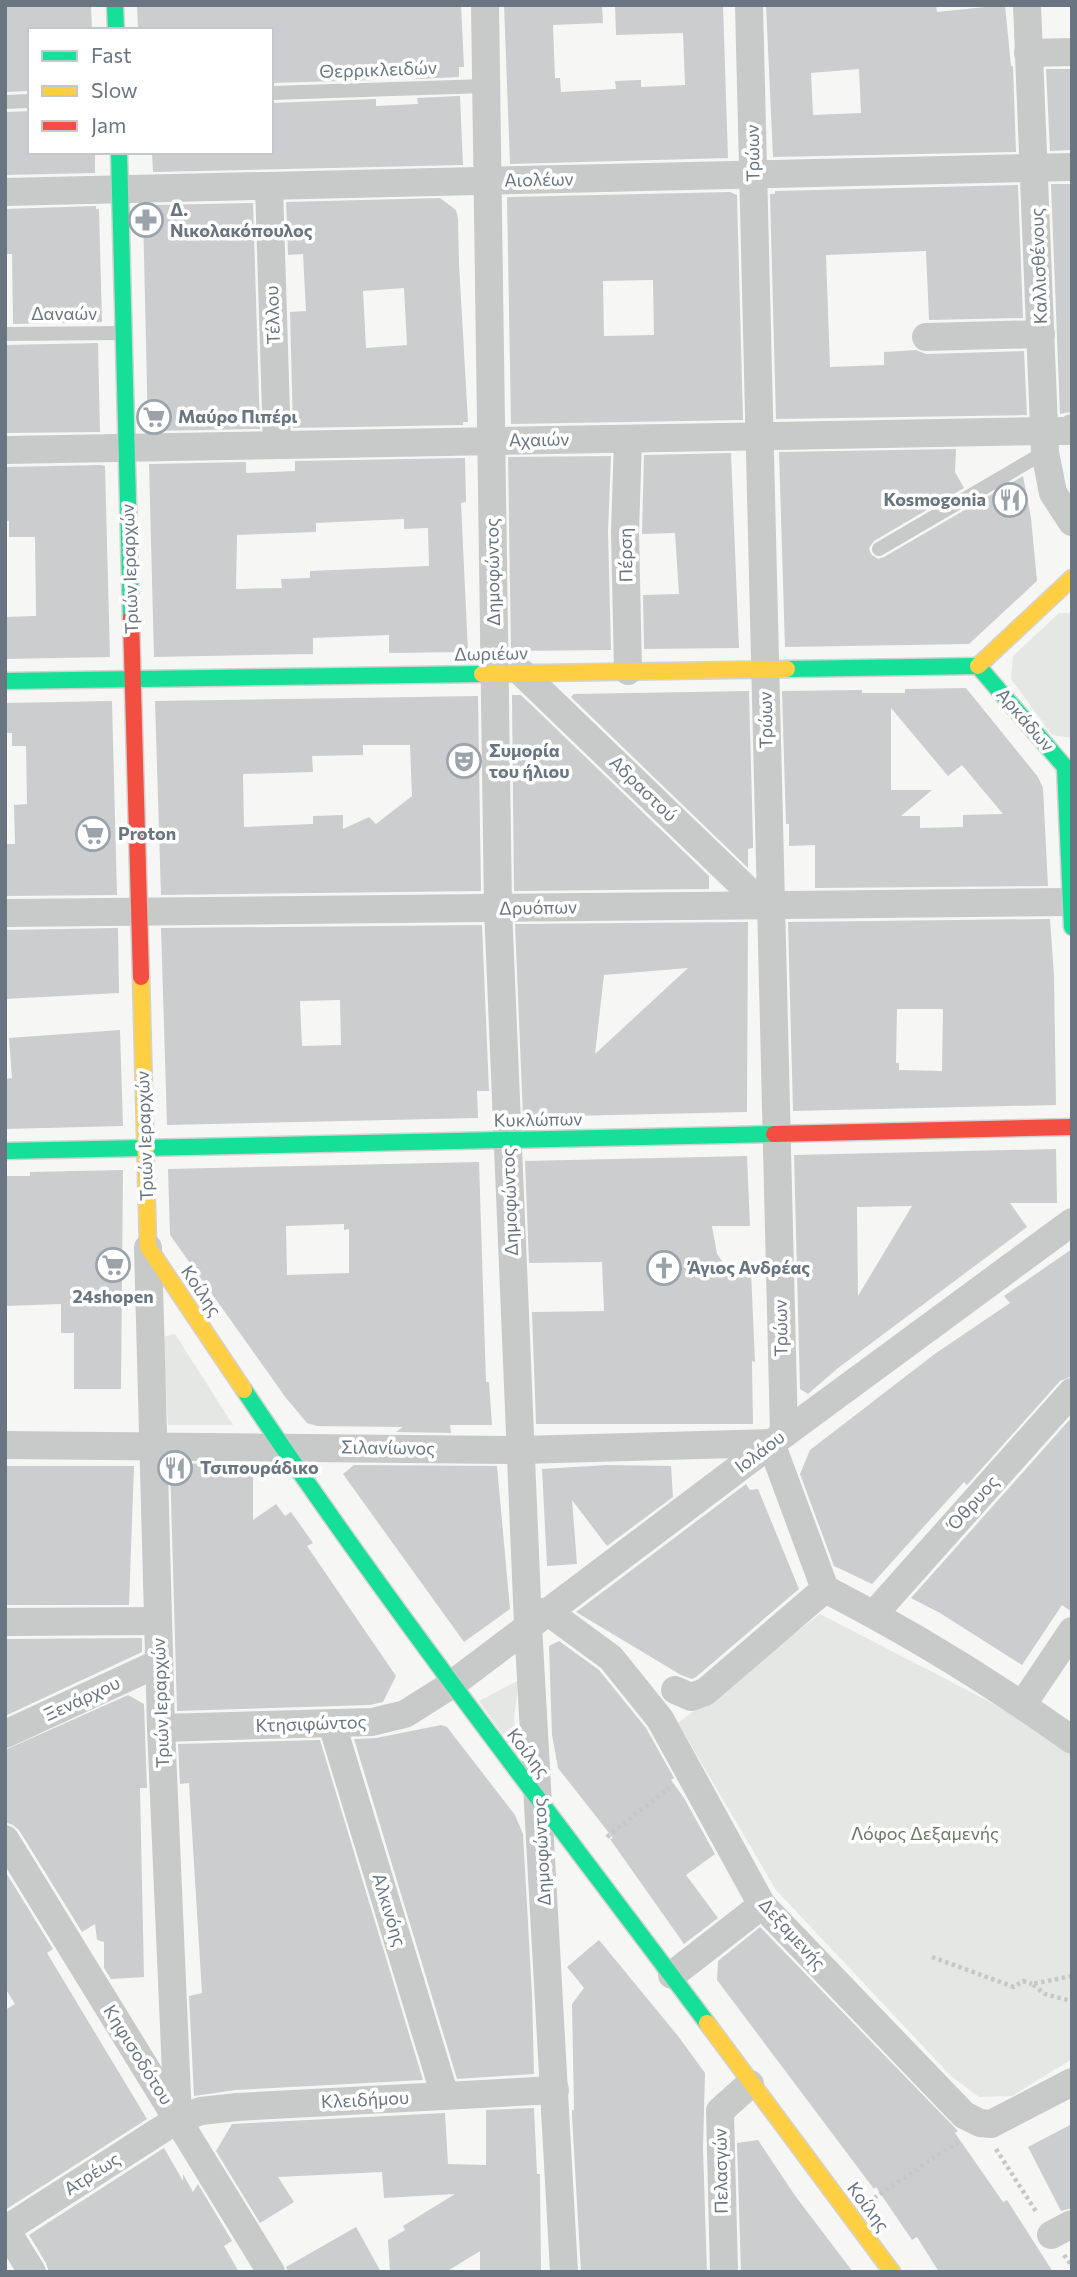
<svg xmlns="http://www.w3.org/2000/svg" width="1077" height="2277" font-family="Commissioner,sans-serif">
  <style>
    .green { fill: #e4e7e3 }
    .building { fill: #cccdce; fill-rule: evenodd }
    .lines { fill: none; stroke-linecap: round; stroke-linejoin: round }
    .fast-casing { stroke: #d2d2d2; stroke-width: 19 }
    .slow-casing { stroke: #d2d2d2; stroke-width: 19 }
    .jam-casing { stroke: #d2d2d2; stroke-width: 19 }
    .path { stroke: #c6c7c8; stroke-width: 4.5; stroke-dasharray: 3.5 3.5; stroke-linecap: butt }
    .lane { stroke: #c8caca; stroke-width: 14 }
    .street { stroke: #c8caca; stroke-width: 28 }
    .fast { stroke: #16e098; stroke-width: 16 }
    .slow { stroke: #ffcf43; stroke-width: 16 }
    .jam { stroke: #f24e42; stroke-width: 16 }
    .labels { text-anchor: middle; stroke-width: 7; stroke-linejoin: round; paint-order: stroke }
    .street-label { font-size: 18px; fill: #697681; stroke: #fff }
    .poi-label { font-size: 18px; font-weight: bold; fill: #697681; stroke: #fff; text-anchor: start }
    .park-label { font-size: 18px; fill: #6b7967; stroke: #fff }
  </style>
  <rect width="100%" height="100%" fill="#f6f6f5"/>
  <g class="green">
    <polygon points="1059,613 1072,613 1072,738 1052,735 1011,679 1013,656"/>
    <polygon points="175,1334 233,1425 168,1425 163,1337"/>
    <polygon points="820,1614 1025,1720 1072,1755 1072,2059 1012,2096 979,2097 951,2076 776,1890 678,1723"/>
    <polygon points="519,1680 514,1717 518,1756 479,1701"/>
  </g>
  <g class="building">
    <polygon points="5,5 91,5 92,30 30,30 30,91 5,92"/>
    <polygon points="137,5 461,5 464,67 459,67 459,77 416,79 415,62 374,64 374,80 271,83 271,27 138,30"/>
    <polygon points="504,5 602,5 603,23 553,25 555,78 560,78 561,92 616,89 615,81 641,80 641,87 685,85 683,33 616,35 615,5 723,5 728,158 510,164"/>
    <path d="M766,5h170l1,7 68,-7 6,61h2l3,86 -243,5zM859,69l2,44 -48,2 -2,-42z"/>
    <polygon points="1046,69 1072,69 1072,150 1050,151"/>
    <polygon points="460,96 463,165 153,172 152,152 271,152 271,103 376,99 376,106 418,104 417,98"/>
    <polygon points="30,111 30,152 95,152 95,173 5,175 5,112"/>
    <polygon points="1051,184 1072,184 1072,412 1065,413 1060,414"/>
    <polygon points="1018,185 1023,318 929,320 926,251 826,255 830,367 884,365 884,352 916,350 926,354 1024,351 1027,415 776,419 770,194 775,194 775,191"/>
    <path d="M730,192l7,3 6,225 -232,4 -4,-227zM653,280l1,55 -50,1 -1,-55z"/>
    <path d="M440,198l16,12 2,9 1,45 9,158h-5v3l-170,3 -3,-116 16,-1 -3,-57 -15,1 -2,-53zM404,288l3,57 -41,3 -3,-57z"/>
    <polygon points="253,203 260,429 148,431 143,213 155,212 155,205"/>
    <polygon points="96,206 96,209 99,209 102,322 13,324 12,254 5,254 5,209"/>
    <polygon points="98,343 100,432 5,433 5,345"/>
    <polygon points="956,449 955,472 964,488 874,541 869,548 871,554 878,559 884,557 1023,476 1031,518 1037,581 969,644 785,647 779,452"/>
    <polygon points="731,453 739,648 644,649 643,595 679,594 675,533 642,534 644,455"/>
    <polygon points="611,456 608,532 611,650 511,651 508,457"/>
    <path d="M465,458l1,44 -5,1 7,149 -79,1v-18l-76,3v16l-159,3 -5,-193 97,-2v11l49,-2v-10zM404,519v10l24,-1 1,38 -119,5v7l-29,1 1,9 -46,1 1,-54 79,-3v-9z"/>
    <polygon points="100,465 105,466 110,657 5,659 5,617 36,616 35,537 9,537 9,521 5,521 5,467"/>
    <path d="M966,688l72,89 5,11 5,98 -233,2v-43l-26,1v-22h-3l-4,-133 80,-1v3h43v-4zM891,708l57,68 14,-11 41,49 -40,1v12l-43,1v-12h-19l31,-26h-41z"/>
    <polygon points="749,691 753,841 753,848 748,849 748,868 571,697 574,694"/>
    <polygon points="512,695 521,695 709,876 709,889 514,891"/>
    <path d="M478,696l3,195 -320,4 -6,-194zM363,745h47l2,51 -36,28 -7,-7 -26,12v-14l-30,1v8l-69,3 -1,-53 70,-2 -1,-16 51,-1z"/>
    <polygon points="112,701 117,895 5,896 5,844 15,844 14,805 27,804 26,746 12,746 12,733 5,733 5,703"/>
    <path d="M1050,919l4,57 2,129 -263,6 -5,-189zM897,1009h46l-1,62 -43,-1v-7h-3z"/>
    <path d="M748,922l-1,190 -224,5 -8,-193zM688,968l-93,86 9,-79z"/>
    <path d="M482,925l7,166h-12l1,27 -311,7 -6,-197zM340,1000l1,45 -39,1 -2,-45z"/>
    <polygon points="118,928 119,993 5,999 5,930"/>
    <polygon points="120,1030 123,1126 5,1129 5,1079 12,1078 9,1038"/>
    <path d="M1056,1149l1,54h-47l17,24 -189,141 -30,26 -8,-5 -6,-234zM912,1206l-54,90 -1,-89z"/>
    <polygon points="747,1156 750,1226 712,1226 717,1254 730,1272 751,1271 755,1362 752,1361 753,1424 536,1424 532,1312 604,1311 602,1262 529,1263 525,1161"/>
    <path d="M479,1162l7,220h3l3,43h-42l1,8 -55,-1 7,-5 -86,-1 -10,-3 -21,-25 -116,-163 -2,-66zM344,1224v6l5,-1v44l-62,2 -1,-49z"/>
    <polygon points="123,1170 121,1389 74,1389 74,1333 61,1333 61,1304 5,1306 5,1176 30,1176 30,1172"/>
    <polygon points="1072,1249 1072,1376 1060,1381 967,1485 964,1482 872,1584 834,1566 800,1474 810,1450 936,1353 1010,1303 1004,1296"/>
    <polygon points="1072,1417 1072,1612 1062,1605 1022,1665 940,1613 911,1598"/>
    <polygon points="170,1463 216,1464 216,1468 253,1469 253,1520 276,1504 285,1516 291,1512 313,1543 307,1546 396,1676 383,1702 370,1705 177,1711"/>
    <polygon points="354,1465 497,1466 510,1609 464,1642 343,1474"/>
    <polygon points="607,1465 671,1466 673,1497 607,1546 572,1500 577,1564 547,1566 542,1469"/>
    <polygon points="5,1466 134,1466 129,1605 5,1605"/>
    <polygon points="746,1484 750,1490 758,1489 799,1589 696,1677 692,1679 681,1675 576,1612"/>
    <polygon points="142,1638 142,1652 5,1716 5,1639"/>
    <polygon points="559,1641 599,1670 646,1728 674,1778 671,1780 684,1798 715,1854 686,1875 718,1918 684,1944 610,1839 613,1838 558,1768 552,1735 549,1646"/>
    <polygon points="128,1695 144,1704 147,1788 140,1788 144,1977 111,1979 104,1968 104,1942 97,1940 95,1924 82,1932 19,1830 13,1825 5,1822 5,1750"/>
    <polygon points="441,1725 447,1727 515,1815 523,1834 532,1994 534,2074 457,2079 354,1739 376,1738"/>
    <polygon points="320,1740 423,2080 236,2090 194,2096 189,1996 202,1993 189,1783 180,1784 178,1744"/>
    <polygon points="5,1871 53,1949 47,1953 147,2119 5,2210 5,2010 15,2004 5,1988"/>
    <polygon points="760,1927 958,2131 955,2133 1003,2202 1007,2200 1053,2272 939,2272 917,2237 912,2240 876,2187 874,2189 717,1980 718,1961"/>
    <polygon points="599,1940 678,2036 705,2073 703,2149 707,2272 581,2272 572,2116 572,2110 574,2110 572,2004 584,1988 567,1967"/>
    <polygon points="534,2108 537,2174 540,2174 541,2272 480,2272 480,2251 446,2272 390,2272 388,2240 405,2230 403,2226 455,2194 384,2198 382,2172 278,2177 294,2202 260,2223 216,2151 232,2124 445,2113 448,2164 486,2165 486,2110"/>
    <polygon points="1072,2124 1072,2208 1061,2211 1028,2147"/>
    <polygon points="758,2140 796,2197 853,2272 741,2272 737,2143"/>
    <polygon points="164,2148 183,2181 183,2174 193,2192 198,2184 232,2241 224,2246 239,2272 49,2272 46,2263 29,2235"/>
    <polygon points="356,2227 381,2272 288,2272 286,2267"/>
  </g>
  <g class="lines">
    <g class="fast-casing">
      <g id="fast">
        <polyline points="115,5 116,30"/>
        <polyline points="119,152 131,618"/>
        <polyline points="978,666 1065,767"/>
        <polyline points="787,669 978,666"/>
        <polyline points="5,681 482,674"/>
        <polyline points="1065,767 1072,927"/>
        <polyline points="5,1151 774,1134"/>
        <path d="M244,1390c145,217 306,423 463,633"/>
      </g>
    </g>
    <g class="slow-casing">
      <g id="slow">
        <polyline points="978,666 1072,578"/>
        <polyline points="482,674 787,669"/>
        <polyline points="141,977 148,1247 244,1390"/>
        <polyline points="707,2023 892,2272"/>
      </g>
    </g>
    <g class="jam-casing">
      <g id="jam">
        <polyline points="131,618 141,977"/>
        <polyline points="774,1134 1072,1127"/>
      </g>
    </g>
    <g class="path">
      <polyline points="607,1837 669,1788"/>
      <polyline points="932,1957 1014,1987 1023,1981 1032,1984"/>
      <polyline points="1072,1976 1032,1984 1045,1994 1072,2001"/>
      <polyline points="996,2149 1037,2213"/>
      <polyline points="874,2198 959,2141"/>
      <polyline points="1064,2255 1072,2266"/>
    </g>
    <g class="lane">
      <polyline points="271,93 486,86"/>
      <polyline points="5,102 30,101"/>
      <polyline points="5,334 123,333"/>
      <polyline points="879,549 1045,452"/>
    </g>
    <g class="street">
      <polyline points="485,5 498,908 528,1625 564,2272"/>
      <polyline points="749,5 784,1434"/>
      <polyline points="1027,5 1045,452 1053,493 1072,522"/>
      <polyline points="1028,53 1072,52"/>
      <polyline points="269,186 277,445"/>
      <polyline points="5,192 1072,167"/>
      <polyline points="926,337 1041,334"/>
      <polyline points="628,439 625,532 628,671"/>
      <polyline points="5,450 1045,431 1068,431 1072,428"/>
      <polyline points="522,673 763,905"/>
      <polyline points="5,913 1070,902"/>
      <polyline points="148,1248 161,1728 178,2119"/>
      <path d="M771,1443l54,146c86,44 169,95 247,151"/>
      <polyline points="5,1445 521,1450 771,1443"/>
      <polyline points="547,1611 611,1658 660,1719 762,1905 964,2115 980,2123 991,2124 1072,2082"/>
      <polyline points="874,1614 1072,1392"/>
      <polyline points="5,1622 158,1621"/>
      <polyline points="675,1690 691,1697 705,1692 825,1589"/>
      <polyline points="1023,1704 1072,1631"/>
      <polyline points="332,1724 445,2096"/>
      <polyline points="161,1728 372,1722 405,1714 451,1685 784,1434 1072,1222"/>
      <polyline points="5,1734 159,1663"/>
      <polyline points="5,1839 271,2272"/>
      <polyline points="672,1975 762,1905"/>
      <polyline points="5,2228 32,2272"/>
      <polyline points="5,2230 178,2119 201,2111 237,2107 555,2090"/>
      <polyline points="1051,2235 1072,2224"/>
      <polyline points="724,2272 720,2111 750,2084"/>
    </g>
    <use href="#fast" class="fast"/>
    <use href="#slow" class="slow"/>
    <use href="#jam" class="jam"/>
  </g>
  <defs>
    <g id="pharmacy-ring" transform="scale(1.75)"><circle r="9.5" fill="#fff" stroke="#9aa3aa" stroke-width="1.5"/><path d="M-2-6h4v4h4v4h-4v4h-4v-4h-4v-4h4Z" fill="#9aa3aa"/></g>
    <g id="supermarket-ring" transform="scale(1.75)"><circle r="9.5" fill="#fff" stroke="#9aa3aa" stroke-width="1.5"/><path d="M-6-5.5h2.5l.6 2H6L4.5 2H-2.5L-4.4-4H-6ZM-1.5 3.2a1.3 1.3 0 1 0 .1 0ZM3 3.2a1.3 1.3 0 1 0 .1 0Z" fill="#9aa3aa"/></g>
    <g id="restaurant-ring" transform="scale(1.75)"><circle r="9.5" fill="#fff" stroke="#9aa3aa" stroke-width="1.5"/><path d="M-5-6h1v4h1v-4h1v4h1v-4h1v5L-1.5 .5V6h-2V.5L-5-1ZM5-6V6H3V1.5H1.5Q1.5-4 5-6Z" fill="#9aa3aa"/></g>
    <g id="theatre-ring" transform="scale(1.75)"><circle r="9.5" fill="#fff" stroke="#9aa3aa" stroke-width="1.5"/><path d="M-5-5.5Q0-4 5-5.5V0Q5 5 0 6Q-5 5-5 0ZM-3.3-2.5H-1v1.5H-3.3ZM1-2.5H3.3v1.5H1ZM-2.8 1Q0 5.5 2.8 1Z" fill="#9aa3aa"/></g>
    <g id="church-ring" transform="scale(1.75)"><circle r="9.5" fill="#fff" stroke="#9aa3aa" stroke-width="1.5"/><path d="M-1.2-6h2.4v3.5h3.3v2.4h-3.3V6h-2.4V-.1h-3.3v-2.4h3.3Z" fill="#9aa3aa"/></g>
  </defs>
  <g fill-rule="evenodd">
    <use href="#pharmacy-ring" x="146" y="220"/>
    <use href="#supermarket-ring" x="154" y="417"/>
    <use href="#restaurant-ring" x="1010" y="500"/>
    <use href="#theatre-ring" x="464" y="761"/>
    <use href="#supermarket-ring" x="93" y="834"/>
    <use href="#supermarket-ring" x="113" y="1265"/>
    <use href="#church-ring" x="664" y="1268"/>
    <use href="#restaurant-ring" x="175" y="1468"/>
  </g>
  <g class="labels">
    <g class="street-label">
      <text transform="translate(378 70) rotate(-2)" y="6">Θερρικλειδών</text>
      <text transform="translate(753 153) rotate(-91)" y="6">Τρώων</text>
      <text transform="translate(539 180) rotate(-1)" y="6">Αιολέων</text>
      <text transform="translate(1039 266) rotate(-92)" y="6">Καλλισθένους</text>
      <text x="64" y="320">Δαναών</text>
      <text transform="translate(273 315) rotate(-92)" y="6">Τέλλου</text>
      <text transform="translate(539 440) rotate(-1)" y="6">Αχαιών</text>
      <text transform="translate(626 555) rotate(-91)" y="6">Πέρση</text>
      <text transform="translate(130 569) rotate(-92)" y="6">Τριών Ιεραρχών</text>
      <text transform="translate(493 572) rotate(-91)" y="6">Δημοφώντος</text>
      <text transform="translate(491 654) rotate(-1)" y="6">Δωριέων</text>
      <text transform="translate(766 720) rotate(-91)" y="6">Τρώων</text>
      <text transform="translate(1025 720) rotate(49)" y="6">Αρκάδων</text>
      <text transform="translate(643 789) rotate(44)" y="6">Αδραστού</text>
      <text transform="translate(538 908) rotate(-1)" y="6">Δρυόπων</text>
      <text transform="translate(538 1120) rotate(-1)" y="6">Κυκλώπων</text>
      <text transform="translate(145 1136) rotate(-92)" y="6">Τριών Ιεραρχών</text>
      <text transform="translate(510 1202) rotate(-92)" y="6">Δημοφώντος</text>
      <text transform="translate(201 1291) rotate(56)" y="6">Κοίλης</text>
      <text transform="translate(781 1328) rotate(-91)" y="6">Τρώων</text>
      <text transform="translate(388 1448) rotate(1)" y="6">Σιλανίωνος</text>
      <text transform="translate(760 1452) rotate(-37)" y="6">Ιολάου</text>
      <text transform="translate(973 1503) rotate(-48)" y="6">Όθρυος</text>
      <text transform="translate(82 1699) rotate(-25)" y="6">Ξενάρχου</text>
      <text transform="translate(161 1703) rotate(-92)" y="6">Τριών Ιεραρχών</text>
      <text transform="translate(311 1724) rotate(-2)" y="6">Κτησιφώντος</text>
      <text transform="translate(528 1753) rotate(52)" y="6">Κοίλης</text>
      <text transform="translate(542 1852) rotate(-93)" y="6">Δημοφώντος</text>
      <text transform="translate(389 1910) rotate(73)" y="6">Αλκινόης</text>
      <text transform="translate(792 1934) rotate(48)" y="6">Δεξαμενής</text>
      <text transform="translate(138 2055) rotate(58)" y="6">Κηφισοδότου</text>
      <text transform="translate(365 2100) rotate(-3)" y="6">Κλειδήμου</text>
      <text transform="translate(721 2171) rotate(-91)" y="6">Πελασγών</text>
      <text transform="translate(92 2174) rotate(-33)" y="6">Ατρέως</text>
      <text transform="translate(868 2207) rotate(53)" y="6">Κοίλης</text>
    </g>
    <g class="poi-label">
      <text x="170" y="216">Δ.<tspan x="170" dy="21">Νικολακόπουλος</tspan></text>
      <text x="178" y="423">Μαύρο Πιπέρι</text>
      <text x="986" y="506" text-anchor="end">Kosmogonia</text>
      <text x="489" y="757">Συμορία<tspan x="489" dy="21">του ήλιου</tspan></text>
      <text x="118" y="840">Proton</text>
      <text x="688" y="1274">Άγιος Ανδρέας</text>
      <text x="113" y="1303" text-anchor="middle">24shopen</text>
      <text x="200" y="1474">Τσιπουράδικο</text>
    </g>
    <g class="park-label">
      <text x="925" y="1840">Λόφος Δεξαμενής</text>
    </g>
  </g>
  <rect width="1077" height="2277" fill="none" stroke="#697681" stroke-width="14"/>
  <rect x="28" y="28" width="245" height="126" fill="#ffffff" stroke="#c3c8cd" stroke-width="2"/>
  <rect x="42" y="51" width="35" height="10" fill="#16e098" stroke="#c3c8cd" stroke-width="2"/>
  <text x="91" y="63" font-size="21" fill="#697681">Fast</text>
  <rect x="42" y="86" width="35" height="10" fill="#ffcf43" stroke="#c3c8cd" stroke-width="2"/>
  <text x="91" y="98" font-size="21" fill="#697681">Slow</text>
  <rect x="42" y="121" width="35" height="10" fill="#f24e42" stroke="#c3c8cd" stroke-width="2"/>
  <text x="91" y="133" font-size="21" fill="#697681">Jam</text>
</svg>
